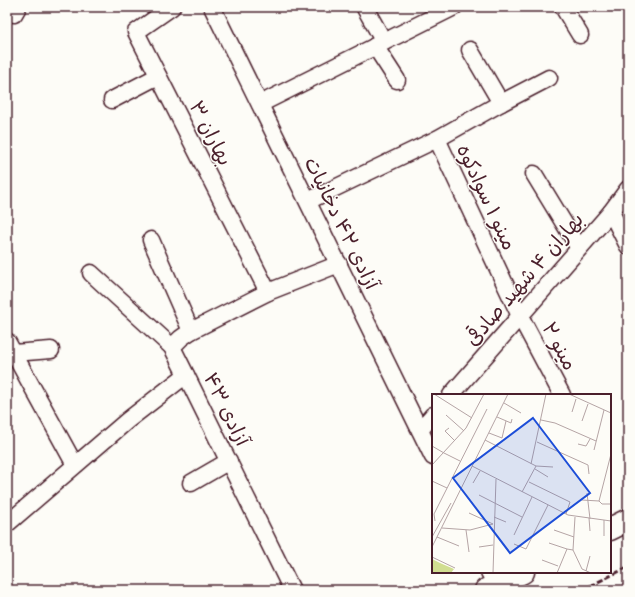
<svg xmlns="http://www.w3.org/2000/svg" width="635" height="597" font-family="Caveat,'Playpen Sans Arabic',sans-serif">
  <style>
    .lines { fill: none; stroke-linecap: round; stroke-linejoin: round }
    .minor-casing { stroke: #4a1f2b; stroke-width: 19 }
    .secondary-casing { stroke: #4a1f2b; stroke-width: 25 }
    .minor { stroke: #fdfcf7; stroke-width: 16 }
    .secondary { stroke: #fdfcf7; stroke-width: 22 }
    .rail { stroke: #4a1f2b; stroke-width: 3; stroke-dasharray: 6 3; stroke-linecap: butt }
    .labels { text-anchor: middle; stroke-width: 3; stroke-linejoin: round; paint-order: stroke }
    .street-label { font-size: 20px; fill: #4a1f2b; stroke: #fdfcf7 }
    .inset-road { fill: none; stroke: #b5a4a5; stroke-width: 1 }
    .view { fill: #1d4ed8; fill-opacity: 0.15; stroke: #1d4ed8; stroke-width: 2 }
    .inset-edge { fill: none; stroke: #4a1f2b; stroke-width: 2 }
  </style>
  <rect width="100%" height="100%" fill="#fdfcf7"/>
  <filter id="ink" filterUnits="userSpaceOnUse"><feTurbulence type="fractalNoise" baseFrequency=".025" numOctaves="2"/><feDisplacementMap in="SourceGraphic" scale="8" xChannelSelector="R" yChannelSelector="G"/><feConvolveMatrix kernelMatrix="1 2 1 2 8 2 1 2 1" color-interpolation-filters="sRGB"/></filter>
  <g filter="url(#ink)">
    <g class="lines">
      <g class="minor-casing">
        <g id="minor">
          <polyline points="172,7 136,32 268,292"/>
          <polyline points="212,7 433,457"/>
          <polyline points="563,7 580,35"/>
          <polyline points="365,8 384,42"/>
          <polyline points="14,14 18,7"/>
          <polyline points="375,46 397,80"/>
          <polyline points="470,50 501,103"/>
          <polyline points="112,100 158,76"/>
          <polyline points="260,104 454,7"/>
          <polyline points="437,139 520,316 562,395"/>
          <polyline points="534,174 579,248"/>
          <polyline points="308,201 437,139 501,103 549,78"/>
          <polyline points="611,212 628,246"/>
          <polyline points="151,240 191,331"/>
          <polyline points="91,273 172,347"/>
          <polyline points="7,341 75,465"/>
          <polyline points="14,353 51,350"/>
          <polyline points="451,395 611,212 628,189"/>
          <polyline points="420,430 433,415"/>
          <polyline points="191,483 229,461"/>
          <polyline points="7,524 128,420 186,375"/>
          <polyline points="489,572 496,585"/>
          <polyline points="292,590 186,375 172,347 181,338 191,331 268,292 339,264"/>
        </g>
      </g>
      <g class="secondary-casing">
        <g id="secondary">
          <polyline points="610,529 628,520"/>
          <polyline points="486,590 523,572"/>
        </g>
      </g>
      <use href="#minor" class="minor"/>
      <use href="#secondary" class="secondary"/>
      <polyline class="rail" points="582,590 628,567"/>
    </g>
  </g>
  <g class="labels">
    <g class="street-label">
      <text transform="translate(211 133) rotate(63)" y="7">بهاران ۳</text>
      <text transform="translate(487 197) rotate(65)" y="7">مینو ۱ سوادکوه</text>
      <text transform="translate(342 223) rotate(64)" y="7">آزادی ۴۲ دخانیات</text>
      <text transform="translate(524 279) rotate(-49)" y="7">بهاران ۴ شهید صادقی</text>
      <text transform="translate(560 346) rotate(62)" y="7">مینو ۲</text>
      <text transform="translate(227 409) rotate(64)" y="7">آزادی ۴۳</text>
    </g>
  </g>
  <g transform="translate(432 394)">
    <rect width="179" height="179" fill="#fdfcf7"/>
    <path d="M0,165l8,4 14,6 -3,4h-19z" fill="#d1de91"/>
    <path class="inset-road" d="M2,0l38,24M137,0l42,19M72,9l17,10M140,18l4,-13M14,21l18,16M65,23l14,6 1,-4M109,26l14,3 41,18M150,27l6,-17M17,34l-4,3 10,10M57,39l13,5 4,-17M53,46l51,26 -14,26M105,48l51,23 1,9M146,50l8,2 4,-7M0,52l12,7M162,56l10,-40M12,59l16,8M99,70l15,-70M0,71l34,-37 18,-34M40,72l96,49 43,6M104,72l17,1M103,75l13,8M0,87l15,7M97,88l41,20 -4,12M41,89l7,-12M155,99l3,26M47,101l43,22M150,106l17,1 12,-47M167,107l3,3h9M37,119l24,11M62,123l12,5M143,123l-2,33 9,19 9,4M157,124l1,13M172,126v16M3,127l-1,-7 53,-105M10,134l28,2 23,-6M34,136l3,22M122,136l20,7M82,141l18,-38M0,143l19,-34M5,143l22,9M117,149l18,6M82,150l12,5 22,-44M0,153l76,-153M47,153l14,-2M0,163l23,11M110,166l16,6M154,177l4,-15M61,179l3,-94M125,179l10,-24 6,1"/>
    <path class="view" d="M101,24l57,75 -80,60 -57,-75z"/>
    <rect width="179" height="179" class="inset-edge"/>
  </g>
  <rect width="635" height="597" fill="none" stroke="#fdfcf7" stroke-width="24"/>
  <rect x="12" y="12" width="611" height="573" fill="none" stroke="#4a1f2b" stroke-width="1.5" filter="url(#ink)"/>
</svg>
